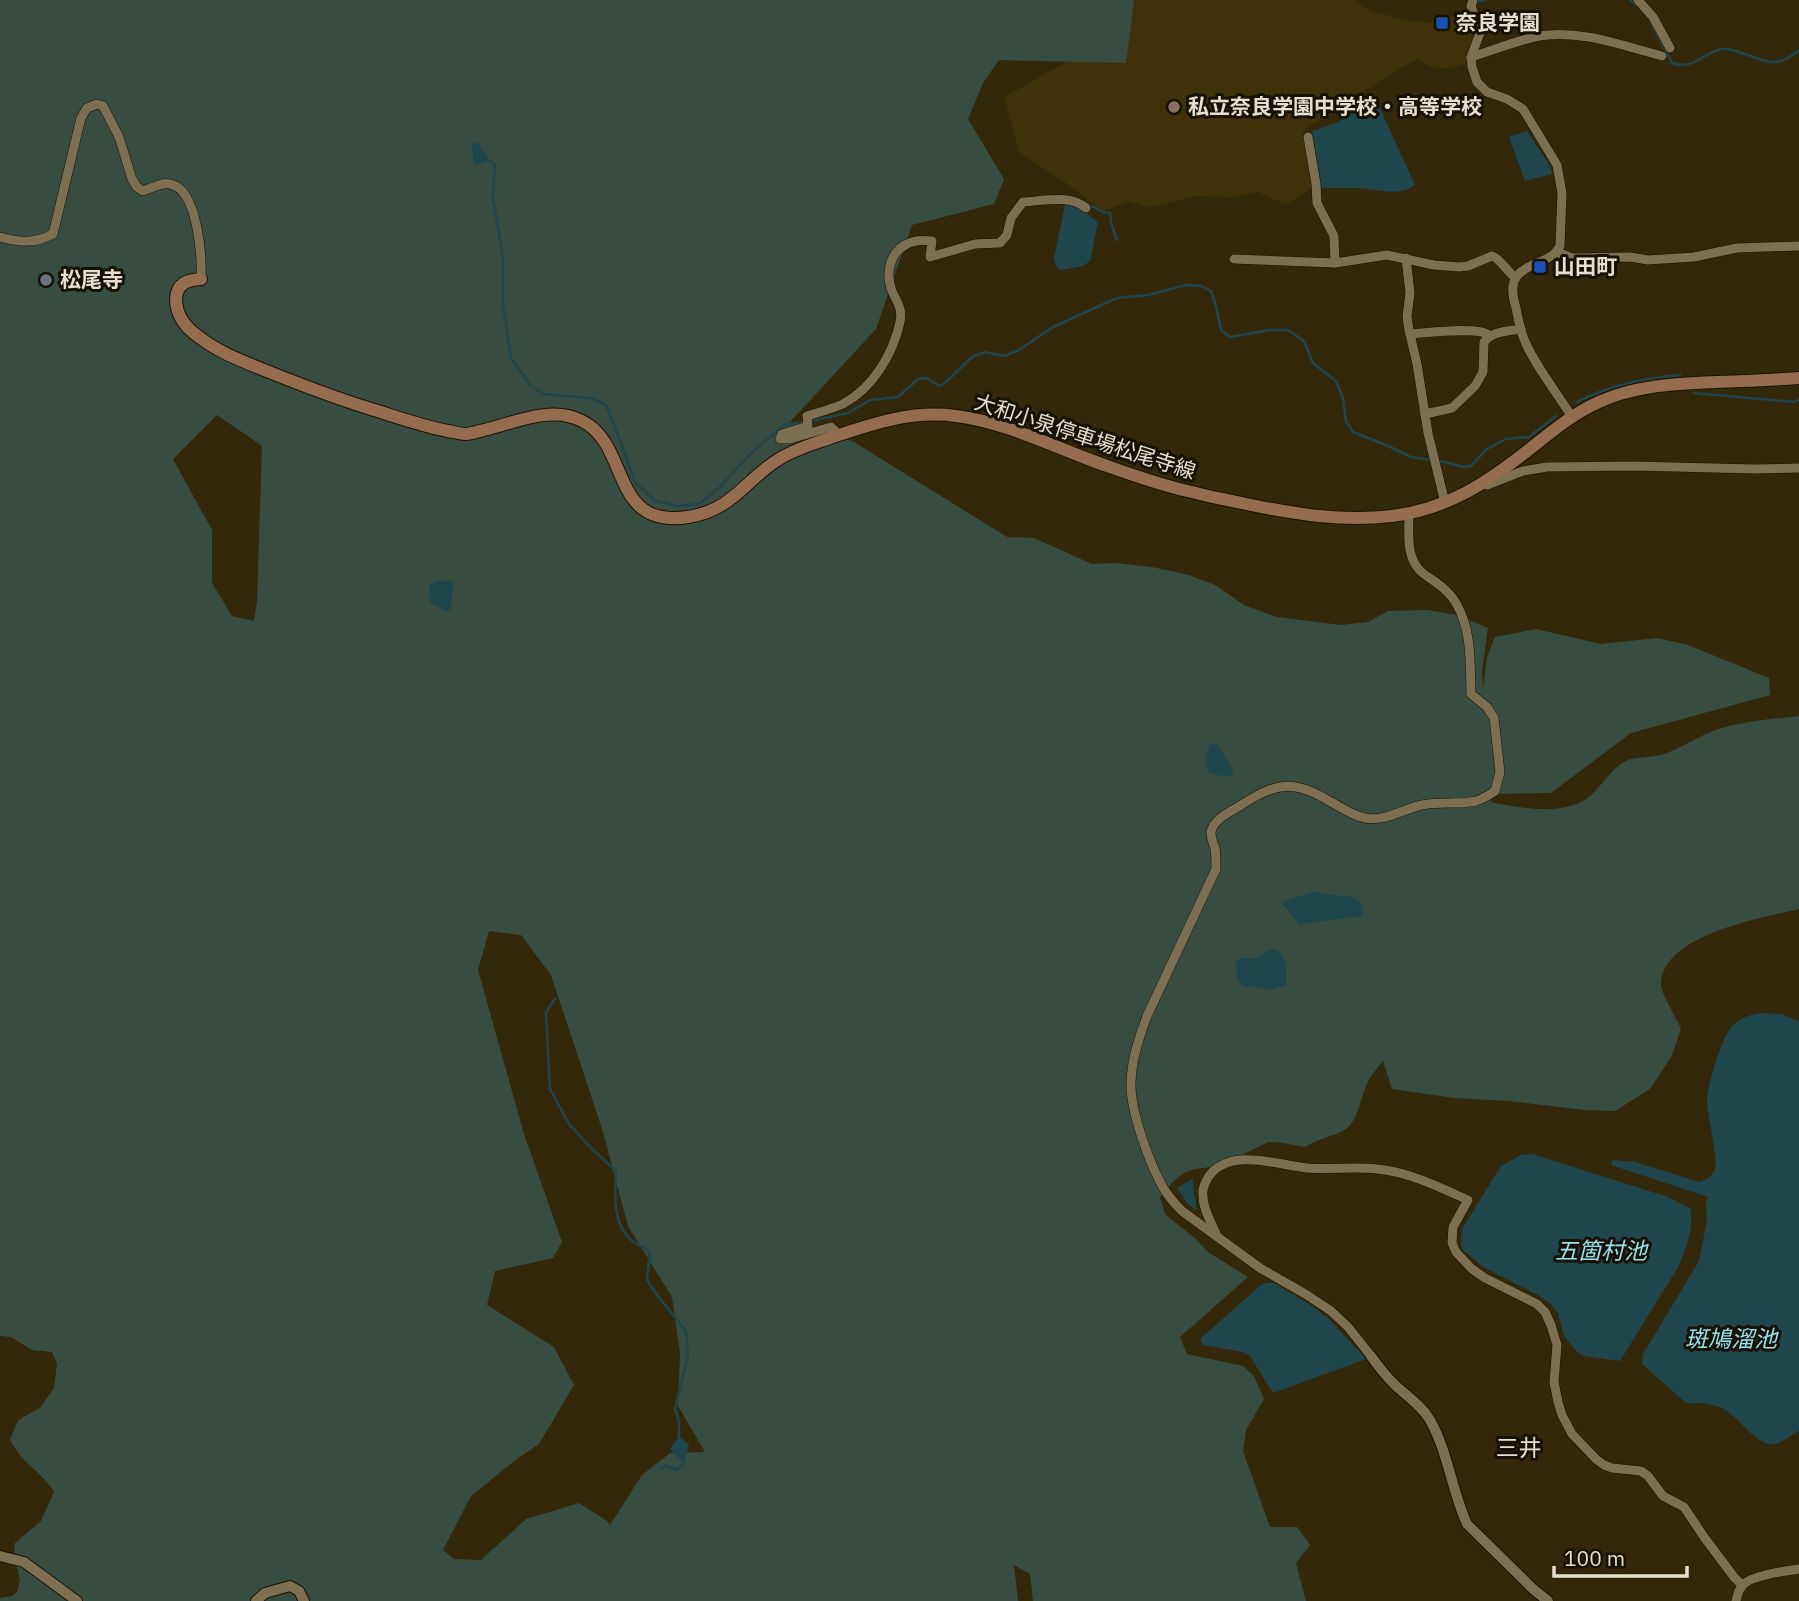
<svg xmlns="http://www.w3.org/2000/svg" width="1799" height="1601" font-family="'IBM Plex Sans','Noto Sans JP',sans-serif">
  <style>
    .built { fill: #40310b }
    .green { fill: #374d41; fill-rule: evenodd }
    .water { fill: #1f464c }
    .lines { fill: none; stroke-linecap: round; stroke-linejoin: round }
    .stream { stroke: #1f464c; stroke-width: 2.5 }
    .minor-casing { stroke: #1c1000; stroke-width: 10 }
    .tertiary-casing { stroke: #1c1000; stroke-width: 12 }
    .secondary-casing { stroke: #1c1000; stroke-width: 14 }
    .minor { stroke: #7d6f51; stroke-width: 9 }
    .tertiary { stroke: #7d6f51; stroke-width: 10 }
    .secondary { stroke: #946d51; stroke-width: 12 }
    .transit-dot { fill: #1a4fb4; stroke: #171206; stroke-width: 2.5 }
    .education-dot { fill: #8d6e63; stroke: #171206; stroke-width: 2.5 }
    .worship-dot { fill: #6b7280; stroke: #171206; stroke-width: 2.5 }
    .labels { text-anchor: middle; stroke-width: 6; stroke-linejoin: round; paint-order: stroke }
    .poi-label { font-size: 21px; font-weight: bold; fill: #e6dfce; stroke: #171206; text-anchor: start }
    .street-label { font-size: 21px; fill: #e6dfce; stroke: #171206 }
    .water-label { font-size: 23px; font-style: italic; fill: #96e0ec; stroke: #171206 }
    .neighbourhood-label { font-size: 23px; fill: #e6dfce; stroke: #171206 }
  </style>
  <rect width="100%" height="100%" fill="#34280b"/>
  <polygon class="built" points="1099,0 1354,0 1371,11 1406,20 1429,23 1443,17 1454,17 1471,21 1474,29 1473,39 1469,48 1468,63 1451,68 1436,68 1425,64 1419,59 1400,68 1372,87 1362,91 1338,111 1307,127 1303,133 1313,187 1286,205 1258,192 1232,197 1193,196 1150,208 1129,201 1104,211 1066,183 1020,153 1004,97 1113,36"/>
  <path class="green" d="M0,0h1134l-8,63 -127,-3 -16,23 -15,36 36,60 -10,25 -82,21 -36,104 -86,93 64,20 153,95 27,1 58,26 24,-1 36,4 37,8 26,10 29,20 33,12 64,8 27,-3 20,-11 39,-1 29,5 32,13 -6,42 1,19 4,-32 8,-20 41,-8 65,15 56,-6 31,7 81,33 1,17 -139,38 -80,60 -60,1v8c28,6 75,15 99,-6 12,-10 20,-26 34,-34 10,-6 25,-4 37,-7 20,-6 38,-20 58,-26 26,-8 54,-10 80,-13v193c-38,9 -138,26 -138,76 0,8 16,34 20,44l-10,28 -21,32 -35,22 -30,-1 -77,-9 -54,-3 -62,-9 -9,-28c-6,7 -12,14 -16,23 -7,14 -8,35 -21,45 -12,8 -28,9 -41,18l-28,-5h-9l-26,13 -17,3 -10,9c-30,1 -37,7 -55,31l5,16 32,26 11,12 40,25 -68,60 7,17 56,12 11,10 10,23 -18,31 -3,21 27,76h27l13,18 -14,18 10,38h-273l-3,-27 -16,-9 4,36h-1018v-3l12,-2 5,-4 3,-12 -6,-25 1,-12 26,-22 13,-29c-12,-20 -35,-31 -44,-53l8,-18 5,-4 17,-9 14,-20 3,-24 -5,-12 -20,-2 -21,-13 -11,-1zM217,415l45,31 -5,155 -3,20 -22,-5 -20,-33v-53l-39,-71zM489,931l32,4 30,40 52,157 25,94 44,71 8,56 -2,53 27,46 -35,1 -28,22 -32,50 -3,-4 -28,-18 -53,16 -45,41 -27,-1 -11,-9 28,-54 47,-38 21,-14 35,-59 -20,-38 -67,-42 8,-34 58,-13 9,-16 -38,-108 -46,-164z"/>
  <g class="water">
    <path d="M1378,104l37,81c-17,13 -40,3 -59,3 -11,0 -23,0 -34,0l-10,-57 24,-8 11,-6 11,-11z"/>
    <polygon points="1527,131 1550,166 1552,174 1525,181 1509,137"/>
    <polygon points="477,142 490,161 475,165 471,144"/>
    <polygon points="1065,205 1077,207 1098,222 1090,261 1083,266 1061,270 1056,266 1054,258"/>
    <polygon points="438,581 452,581 453,585 451,609 447,611 430,603 429,585"/>
    <polygon points="1210,744 1218,745 1234,772 1228,777 1209,773 1205,762"/>
    <path d="M1315,892c6,1 12,3 18,3 17,2 30,-1 30,21l-64,8 -18,-22z"/>
    <path d="M1273,948c16,7 13,22 13,37l-14,5 -18,-4 -10,1 -6,-6 -2,-19 5,-4 14,1 7,-5z"/>
    <path d="M1762,1013l20,1 17,7v410c-8,3 -15,11 -24,13 -19,3 -36,-28 -53,-36 -6,-2 -14,-5 -21,-5 -7,0 -10,2 -16,-1l-43,-38 1,-10 56,-93 8,-41 -1,-18 2,-5 -97,-32 2,-5 22,2 64,20c7,-2 14,-6 16,-14 3,-10 -7,-51 -8,-65 -1,-15 15,-66 25,-77 8,-8 19,-12 30,-13z"/>
    <path d="M1532,1154l133,42 25,12c5,17 -5,45 -13,61l-57,92 -36,-5 -7,-4 -13,-16 -6,-23 -7,-9 -13,-9 -55,-28 -20,-17 -2,-5 1,-16 39,-63 20,-11z"/>
    <path d="M1194,1178c-3,11 3,20 2,32l-9,-7 -10,-15z"/>
    <polygon points="1267,1283 1274,1283 1309,1304 1328,1318 1366,1359 1273,1393 1250,1356 1243,1352 1203,1345 1201,1342 1201,1338 1261,1285"/>
    <polygon points="679,1436 689,1445 684,1463 670,1449"/>
  </g>
  <g class="lines">
    <g class="stream">
      <polyline points="1630,0 1638,6"/>
      <polyline points="1479,1 1485,0"/>
      <path d="M1651,23l21,40c23,8 31,-12 51,-14 5,-1 11,2 16,3 26,8 36,19 60,-2"/>
      <polyline points="490,161 495,165 493,199 503,256 503,305 511,358 530,385 543,394 591,398 606,405 621,443 635,482 654,500 676,506 699,504 720,487 749,455 784,425 804,422"/>
      <polyline points="1086,214 1092,206 1103,212 1110,213 1111,223 1117,240"/>
      <polyline points="1694,393 1794,402 1799,400"/>
      <path d="M1577,402c33,-17 67,-24 103,-27"/>
      <polyline points="811,421 848,413 870,400 898,397 918,379 927,378 939,386 945,383 972,357 985,352 1004,356 1019,350 1053,327 1117,298 1148,295 1186,285 1201,286 1211,291 1216,306 1221,330 1230,337 1270,330 1288,330 1304,341 1313,363 1336,381 1343,398 1346,421 1353,432 1386,445 1411,457 1445,462 1463,467 1471,466 1487,449 1506,439 1529,437 1556,416"/>
      <path d="M555,999l-9,13 4,77 19,35 24,26 23,21c-1,23 -4,52 15,69 6,4 13,8 19,12l-3,28 10,15 29,36 2,24 -13,54 4,12v18"/>
      <polyline points="660,1468 665,1466 677,1470 684,1463"/>
    </g>
    <g class="minor-casing">
      <g id="minor">
        <path d="M1473,0l-2,6 9,27 -9,24 1,10 5,15 10,10 20,7 16,10 34,56 5,28 -2,53c-8,17 -32,16 -43,30 -7,9 -4,22 -1,32 2,10 4,21 8,31 9,24 34,55 48,78"/>
        <polyline points="1638,0 1653,17 1670,48"/>
        <path d="M1471,57c23,-7 44,-16 68,-21 42,-7 84,10 123,20"/>
        <polyline points="1308,137 1316,184 1317,203 1334,236 1335,263"/>
        <path d="M0,237c19,5 35,7 53,-3l28,-116 6,-10 10,-4 6,2 16,31 13,42 5,8 6,4c8,-3 19,-9 27,-7 28,5 32,73 31,95"/>
        <polyline points="1557,252 1572,258 1630,257 1648,260 1694,257 1737,248 1799,246"/>
        <polyline points="1406,258 1410,293 1407,317 1409,330 1417,364 1428,433 1445,503"/>
        <path d="M1234,259l101,4 52,-8 47,10 25,2 9,-1 24,-10c9,3 14,15 24,22"/>
        <path d="M1410,334c16,-1 67,-8 79,1"/>
        <path d="M1425,414l27,-6 23,-22 8,-14 1,-30c8,-11 25,-11 37,-13"/>
        <path d="M839,435l-8,-8 -41,12h-10l2,-5 26,-8 -1,-10c12,-4 25,-7 36,-12 30,-16 50,-50 57,-82 3,-13 -3,-20 -8,-31 -8,-22 0,-45 24,-50 5,-1 11,0 16,0l-2,16 45,-13 25,-1 7,-8 4,-17 12,-16c19,-1 47,-8 63,6"/>
        <polyline points="1487,485 1523,471 1547,467 1634,466 1755,469 1799,468"/>
        <path d="M1217,1236c-5,-13 -14,-26 -14,-40 -1,-8 2,-14 6,-20 22,-29 68,-11 98,-8 23,2 46,-2 70,1 32,3 62,18 91,31l-15,27 -1,16 4,9 16,17 13,9 52,26 8,8 6,13 6,20 -3,37 4,20 4,13 10,19 24,25 8,6 8,3 29,3 7,5 15,20 21,11 20,30 30,40 8,8"/>
        <path d="M1371,1356l-23,-29 -17,-16 -24,-16 -47,-27 -78,-57c-7,-7 -13,-14 -18,-22 -14,-24 -33,-76 -33,-104 0,-24 8,-47 16,-69l69,-147c0,-7 0,-14 -1,-21 -2,-5 -4,-10 -4,-16 2,-12 17,-19 27,-25 37,-24 54,-29 93,-5 11,6 22,14 34,16 20,4 38,-9 57,-13 18,-4 37,0 54,-4 7,-2 13,-6 19,-10l5,-19 -6,-54 -7,-11 -16,-13c-1,-31 1,-64 -15,-91 -8,-14 -20,-20 -32,-29 -19,-14 -15,-40 -15,-61"/>
        <path d="M1736,1601c1,-5 3,-12 7,-16 9,-10 42,-14 56,-16"/>
      </g>
    </g>
    <g class="tertiary-casing">
      <g id="tertiary">
        <path d="M1371,1356c7,10 15,20 24,29 12,11 27,21 35,35 18,32 22,71 37,104l66,65 15,12"/>
        <polyline points="0,1556 24,1562 77,1601"/>
        <polyline points="256,1601 265,1593 290,1586 299,1591 304,1601"/>
      </g>
    </g>
    <g class="secondary-casing">
      <path id="secondary" d="M201,279c-14,1 -24,4 -25,20 0,16 10,29 23,38 19,15 43,24 65,33 35,14 68,27 104,38 26,8 53,18 80,23 6,1 12,3 18,3 3,0 14,-3 18,-4 30,-7 67,-25 98,-9 49,24 27,108 106,96 45,-7 57,-37 91,-58 16,-10 34,-15 51,-21 42,-14 81,-28 126,-22 48,6 94,29 140,46 31,11 63,23 96,30 18,5 36,8 54,12 49,10 96,18 146,12 56,-7 95,-33 139,-68 21,-17 43,-35 68,-46 37,-17 77,-18 117,-20 28,-1 55,-2 83,-4"/>
    </g>
    <use href="#minor" class="minor"/>
    <use href="#tertiary" class="tertiary"/>
    <use href="#secondary" class="secondary"/>
  </g>
  <g class="transit-dot">
    <rect x="1435" y="16" width="14" height="14" rx="3.5"/>
    <rect x="1533" y="260" width="14" height="14" rx="3.5"/>
  </g>
  <circle class="education-dot" cx="1174" cy="107" r="7"/>
  <circle class="worship-dot" cx="46" cy="280" r="7"/>
  <g class="labels">
    <g class="poi-label">
      <text x="1456" y="30">奈良学園</text>
      <text x="1188" y="114">私立奈良学園中学校・高等学校</text>
      <text x="1554" y="274">山田町</text>
      <text x="60" y="287">松尾寺</text>
    </g>
    <g class="street-label">
      <text transform="translate(1085 437) rotate(18)" y="7">大和小泉停車場松尾寺線</text>
    </g>
    <g class="water-label">
      <text x="1601" y="1259">五箇村池</text>
      <text x="1731" y="1347">斑鳩溜池</text>
    </g>
    <g class="neighbourhood-label">
      <text x="1519" y="1456">三井</text>
    </g>
  </g>
  <path d="M1554 1566v10h133v-10" fill="none" stroke="#e6dfce" stroke-width="3.5"/>
  <text x="1564" y="1566" font-size="21" fill="#e6dfce" stroke="#171206" stroke-width="5" paint-order="stroke">100 m</text>
</svg>
